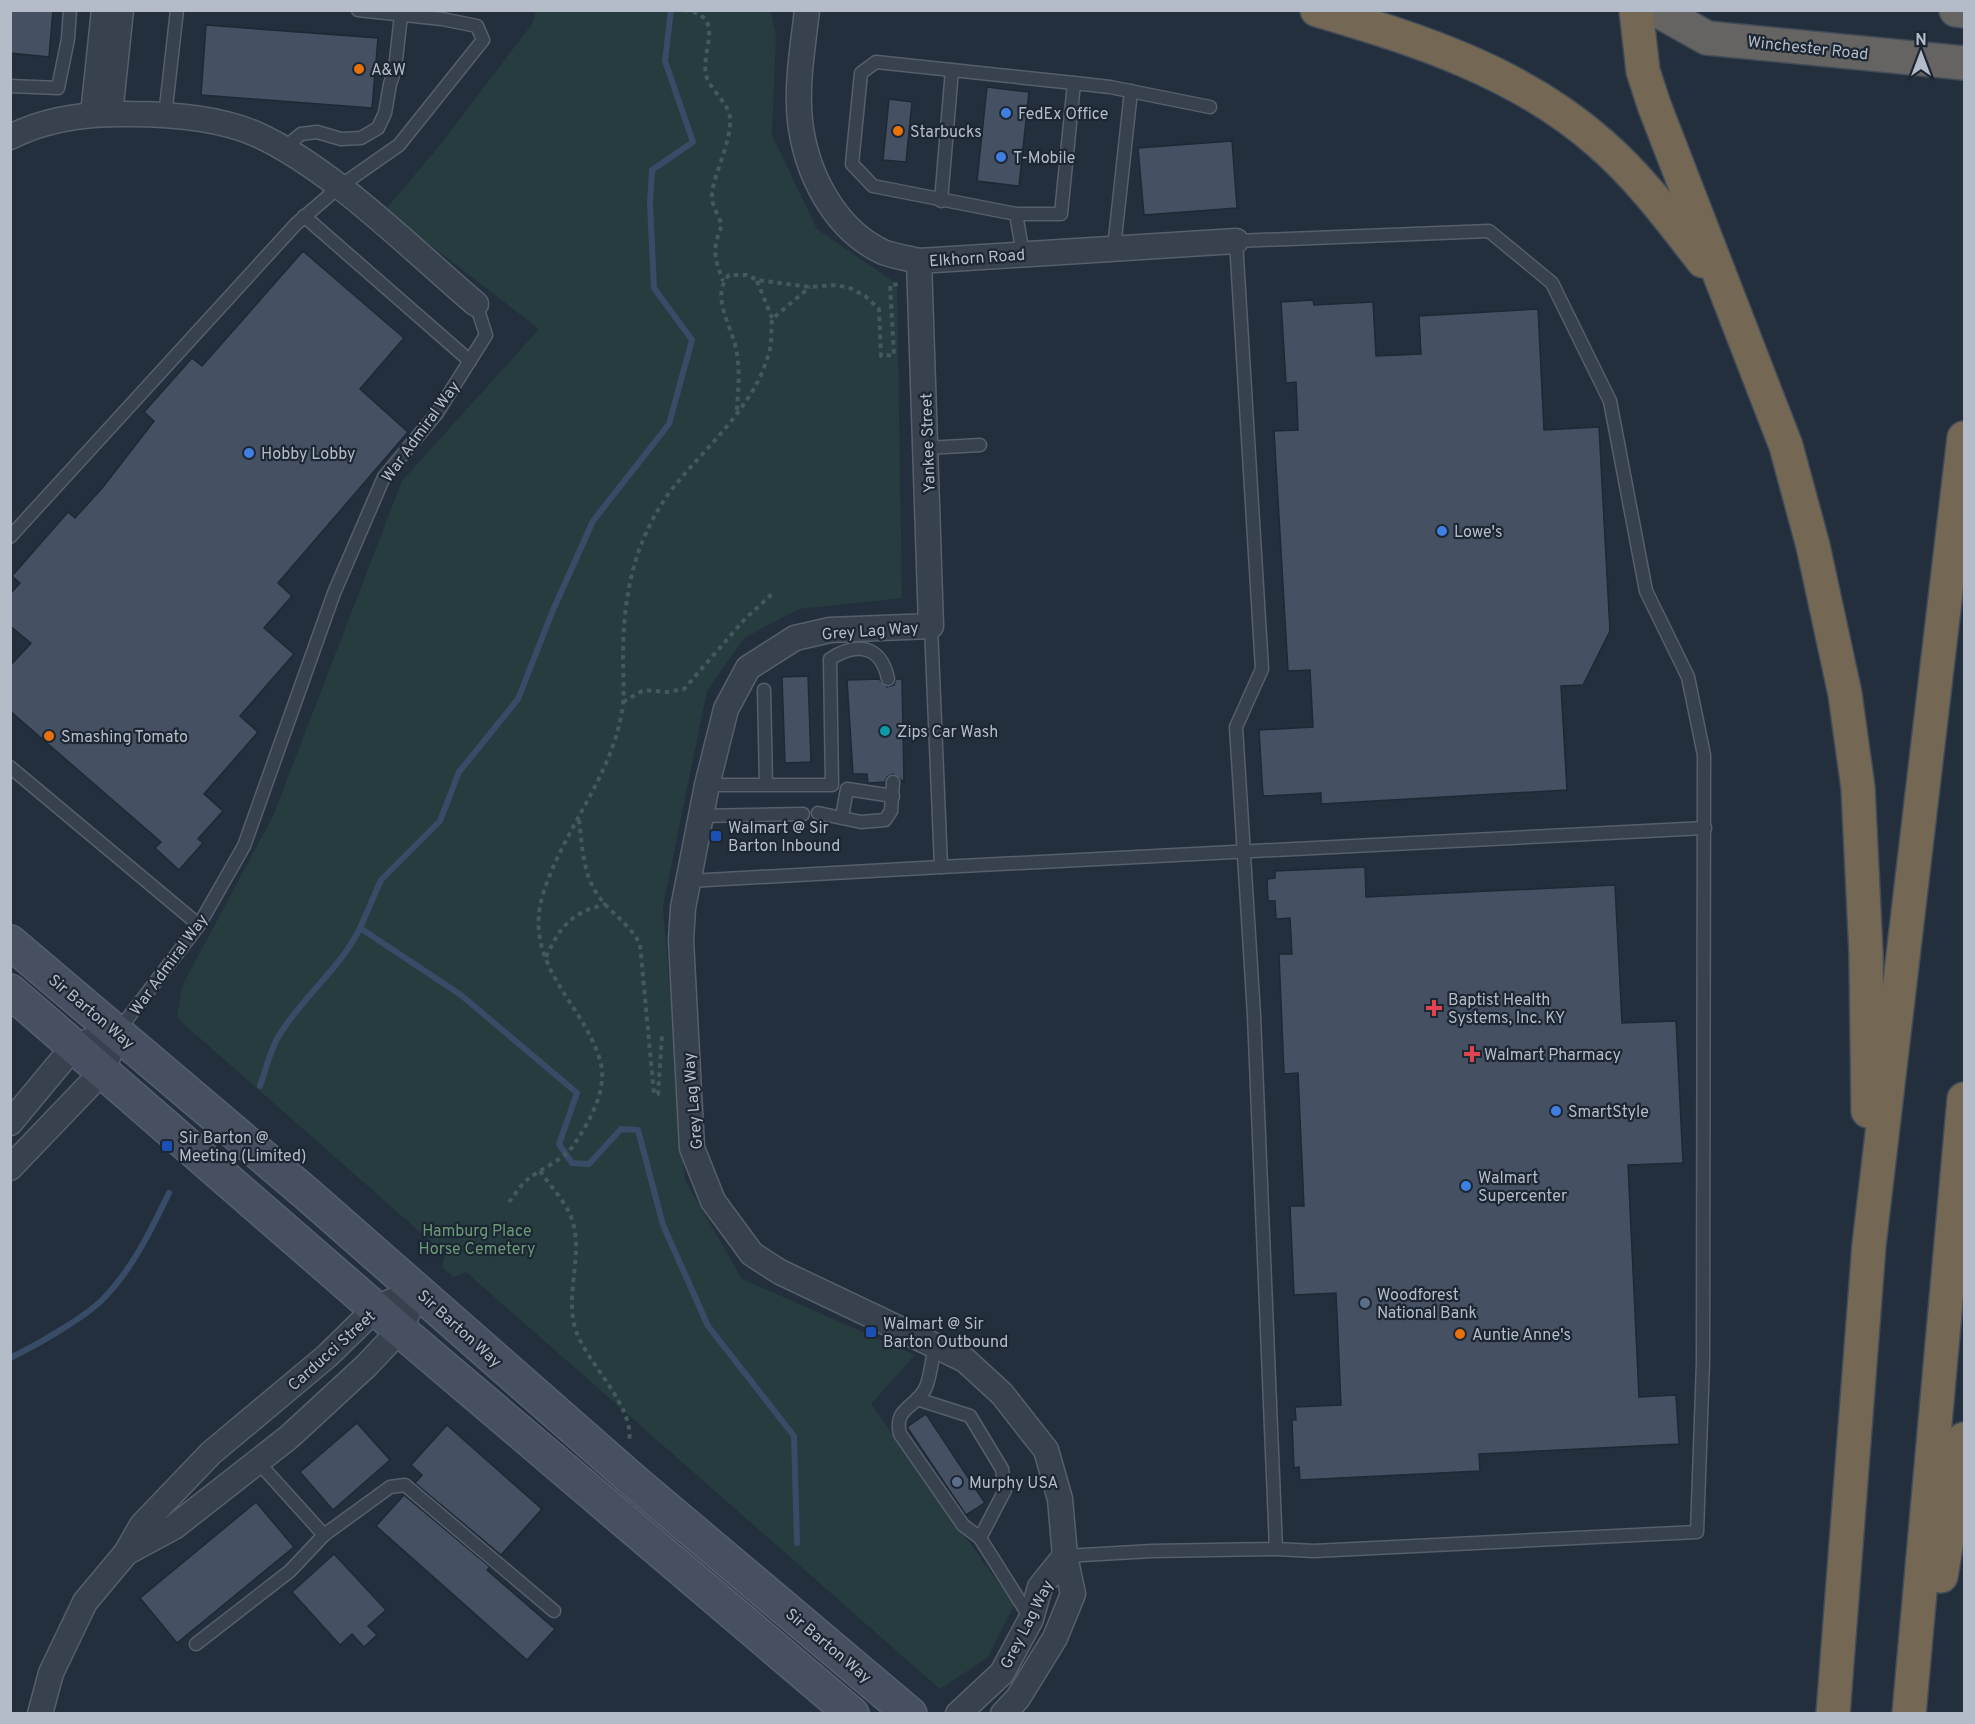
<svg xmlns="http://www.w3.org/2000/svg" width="1975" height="1724" font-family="Overpass,sans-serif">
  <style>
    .green { fill: #263c3f }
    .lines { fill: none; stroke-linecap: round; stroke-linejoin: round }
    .stream { stroke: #394c67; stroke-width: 6 }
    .building { fill: #455162; stroke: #1f2835; stroke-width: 1.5 }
    .service-casing { stroke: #565f6c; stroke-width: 15 }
    .minor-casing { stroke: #565f6c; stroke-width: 27 }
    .secondary-casing { stroke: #565f6c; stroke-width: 36 }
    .trunk-casing { stroke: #434c59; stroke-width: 36 }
    .motorway-casing { stroke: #434c59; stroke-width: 36 }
    .path { stroke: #44595c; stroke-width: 4; stroke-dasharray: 4.5 4.5; stroke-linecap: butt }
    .service { stroke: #38414e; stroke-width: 12 }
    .minor { stroke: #38414e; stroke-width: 24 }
    .secondary { stroke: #465061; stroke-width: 33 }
    .trunk { stroke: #656462; stroke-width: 33 }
    .motorway { stroke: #746855; stroke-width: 33 }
    .food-dot { fill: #e8710a; stroke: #1d2633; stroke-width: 2 }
    .shop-dot { fill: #3f7fe0; stroke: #1d2633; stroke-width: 2 }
    .culture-dot { fill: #0f9aa8; stroke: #1d2633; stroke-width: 2 }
    .transit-dot { fill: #1a4fb4; stroke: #1d2633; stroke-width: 2 }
    .health-dot { fill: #e0444e; stroke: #1d2633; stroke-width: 2 }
    .service-dot { fill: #5c6f8a; stroke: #1d2633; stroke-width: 2 }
    .labels { text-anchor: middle; stroke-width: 4.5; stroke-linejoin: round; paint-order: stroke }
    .street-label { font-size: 16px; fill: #b4bcc9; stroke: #1d2633 }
    .poi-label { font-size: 16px; fill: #b4bcc9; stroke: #1d2633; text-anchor: start }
    .park-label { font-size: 16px; fill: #6b9a76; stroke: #1d2633 }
  </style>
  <rect width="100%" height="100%" fill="#242f3e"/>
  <polygon class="green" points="536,11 771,11 776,35 772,135 817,229 897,284 902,598 799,609 744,638 707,691 663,906 685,1180 742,1279 915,1355 871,1404 1014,1605 988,1657 940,1689 466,1272 453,1277 442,1267 445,1254 177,1018 182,986 273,816 402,481 539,329 385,210 440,145 532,24"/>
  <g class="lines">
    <g class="stream">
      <polyline points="671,10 665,61 693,142 652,170 650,203 654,288 692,340 669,424 593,521 553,610 518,699 459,772 440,821 381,880 360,928 461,995 577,1093 559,1144 572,1163 589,1164 621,1129 638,1130 663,1225 708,1326 794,1436 797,1543"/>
      <path d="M260,1086c6,-16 10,-37 20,-52 23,-38 61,-66 80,-106"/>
      <path d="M10,1358c25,-12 76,-41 94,-60 29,-30 47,-68 65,-105"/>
    </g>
  </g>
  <g class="building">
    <polygon points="10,10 53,10 49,57 10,53"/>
    <polygon points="206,25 378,38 372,108 201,95"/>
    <polygon points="987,87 1029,92 1019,186 977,181"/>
    <polygon points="889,99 912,102 906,162 883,160"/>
    <polygon points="1232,141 1237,208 1144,215 1138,148"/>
    <polygon points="303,251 404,338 360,389 408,432 278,583 292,596 264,628 294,654 240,716 258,732 204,794 223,811 198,839 203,843 179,870 155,848 161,842 10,711 10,666 31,643 10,626 10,594 20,583 12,576 68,512 75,518 103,487 154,421 144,412 192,358 202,366"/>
    <polygon points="1313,300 1314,305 1373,302 1376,356 1421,354 1419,316 1538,309 1544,430 1599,427 1610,631 1583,685 1561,686 1567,790 1321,804 1321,793 1263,796 1259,730 1313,727 1310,670 1288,671 1274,431 1298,430 1296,382 1286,383 1281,302"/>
    <polygon points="808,676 811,762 785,763 782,677"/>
    <polygon points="879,679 887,687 894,685 896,679 902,679 904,782 893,774 887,777 885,782 868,783 867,774 853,774 847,680"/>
    <polygon points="1365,867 1366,897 1615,885 1622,1023 1676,1021 1683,1163 1628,1165 1639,1397 1676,1395 1679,1444 1479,1454 1480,1471 1300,1480 1299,1467 1294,1468 1292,1420 1296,1420 1295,1407 1341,1405 1336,1293 1294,1295 1290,1206 1304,1206 1298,1073 1284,1074 1279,954 1292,954 1290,918 1276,919 1275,901 1268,901 1267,879 1275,878 1275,871"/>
    <polygon points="926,1414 985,1503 966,1515 907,1427"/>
    <polygon points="357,1423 390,1460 333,1510 300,1472"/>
    <polygon points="447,1425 542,1509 501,1555 415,1483 422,1475 411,1465"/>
    <polygon points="404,1495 490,1567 487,1570 555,1629 527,1660 376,1526"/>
    <polygon points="256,1502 294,1547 177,1643 140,1598"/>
    <polygon points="334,1554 386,1610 368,1626 377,1635 364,1647 352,1634 340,1645 292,1592"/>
  </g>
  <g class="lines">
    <g class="service-casing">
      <g id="service">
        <polyline points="1074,83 1110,87 1210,107"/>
        <polyline points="10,86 58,88 68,39 70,10"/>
        <polyline points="165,116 177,10"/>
        <polyline points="283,149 301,134 317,132 341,139 361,138 378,128 385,113 390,84 395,69 401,15"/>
        <polyline points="941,201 952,70"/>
        <polyline points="1016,214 1061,214 1074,83 876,62 861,73 852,164 873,186 1016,214 1023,254"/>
        <polyline points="304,216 470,361"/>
        <polyline points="1114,248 1131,91"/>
        <polyline points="927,448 980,445"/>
        <polyline points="10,537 296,224 339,187 399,145 483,40 477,26 442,19 358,10"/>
        <polyline points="764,690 766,784"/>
        <polyline points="10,767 199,925"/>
        <path d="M707,785h125l-2,-126c27,-17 51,-14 58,20"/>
        <polyline points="818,813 861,822 885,820 891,811 893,782"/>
        <polyline points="701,816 803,814"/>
        <polyline points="842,817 847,789 893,796"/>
        <polyline points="941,867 1705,828"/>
        <polyline points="689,881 941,867 931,626"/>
        <polyline points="118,1031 199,925 244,846 334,593 384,477 437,413 486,335 476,304"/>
        <path d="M935,1345c-3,13 -4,30 -9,42 -9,21 -33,20 -26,47l63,91 17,13 51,81"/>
        <polyline points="917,1399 970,1416 1002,1469 1005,1490 980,1538"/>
        <polyline points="258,1462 324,1535 390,1487 405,1485 554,1611"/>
        <polyline points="1065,1556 1152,1551 1276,1549 1254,1015 1236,727 1262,669 1236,241 1489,231 1552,283 1610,401 1646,591 1688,677 1704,755 1703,1363 1697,1532 1314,1551 1276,1549"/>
        <polyline points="196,1644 290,1571 324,1535"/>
      </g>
    </g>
    <g class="minor-casing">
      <g id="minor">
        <path d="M807,10c-4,36 -11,75 -7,111 6,52 34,108 83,131 10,4 24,6 36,9l317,-20"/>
        <polyline points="93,114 104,10"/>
        <polyline points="110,114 121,10"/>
        <path d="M10,137c37,-19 80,-24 120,-23 40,0 89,4 126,20 77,35 155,115 220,170"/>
        <polyline points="919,261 931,626 830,630 795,638 748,668 726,709 707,785 683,908 681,940 692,1148 713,1201 752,1254 780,1272 965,1360 1002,1394 1046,1450 1060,1499 1065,1556 1073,1594 1055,1638 1018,1698 1003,1714"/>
        <polyline points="10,1123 74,1046 117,1032"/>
        <polyline points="10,1168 103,1071 117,1032"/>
        <polyline points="126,1553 174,1527 289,1437 366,1366 400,1330 418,1290"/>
        <polyline points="40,1714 51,1673 85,1602 126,1553 142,1525 211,1453 327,1356 376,1308 418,1290"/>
        <polyline points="958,1714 1002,1673 1031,1619 1040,1587 1065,1556"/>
      </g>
    </g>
    <g class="secondary-casing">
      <g id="secondary">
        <polyline points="10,942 307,1194 635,1482 910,1714"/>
        <polyline points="10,991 400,1330 852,1714"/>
      </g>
    </g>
    <g class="trunk-casing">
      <g id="trunk">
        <polyline points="1657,10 1707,38 1964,63"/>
        <polyline points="1956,10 1964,11"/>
      </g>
    </g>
    <g class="motorway-casing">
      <g id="motorway">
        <path d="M1317,10c102,30 203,62 284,134 39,34 70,76 102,117"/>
        <polyline points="1636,10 1643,71 1654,105 1786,446 1813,546 1845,694 1858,788 1866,953 1868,1111"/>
        <polyline points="1941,1576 1964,1439"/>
        <polyline points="1833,1714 1869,1245 1964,438"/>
        <polyline points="1909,1714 1964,1099"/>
      </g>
    </g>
    <g class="path">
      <path d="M684,10c45,6 14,43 23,68 5,13 22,26 23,40 2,25 -20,63 -18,81 1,8 7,18 10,26 -10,24 -8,32 1,56"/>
      <polyline points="757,281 772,318"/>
      <path d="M737,410c1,-18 3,-37 0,-56 -3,-25 -28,-57 -8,-79h18l10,5 53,7 26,-2 14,3 15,8 14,13 2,47 13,-1 -4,-70 9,-1"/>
      <polyline points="623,702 644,690 667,692 684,689 744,620 772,594"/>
      <path d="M579,820c3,24 4,54 18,74 13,19 31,28 43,50l14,150h4l4,-59"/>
      <path d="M546,957c15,-32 25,-44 60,-53"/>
      <path d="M540,1171c9,13 22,27 29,41 18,37 -6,81 7,119 12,34 59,75 53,111"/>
      <path d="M509,1202c6,-7 11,-17 19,-23 14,-11 38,-20 47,-36 14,-21 32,-52 26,-79 -15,-60 -80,-98 -58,-170 20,-64 68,-116 79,-183 3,-17 1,-37 1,-55 0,-35 4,-70 15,-103 9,-25 22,-50 39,-70 34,-41 80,-80 93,-134 2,-10 1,-20 2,-30l38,-32"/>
    </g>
    <use href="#service" class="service"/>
    <use href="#minor" class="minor"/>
    <use href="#secondary" class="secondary"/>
    <use href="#trunk" class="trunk"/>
    <use href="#motorway" class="motorway"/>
  </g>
  <g class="food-dot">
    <circle cx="359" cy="69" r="6"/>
    <circle cx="898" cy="131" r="6"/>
    <circle cx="49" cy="736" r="6"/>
    <circle cx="1460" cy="1334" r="6"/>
  </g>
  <g class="shop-dot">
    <circle cx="1006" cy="113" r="6"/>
    <circle cx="1001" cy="157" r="6"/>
    <circle cx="249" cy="453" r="6"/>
    <circle cx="1442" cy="531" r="6"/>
    <circle cx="1556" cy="1111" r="6"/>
    <circle cx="1466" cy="1186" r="6"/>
  </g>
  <circle class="culture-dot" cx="885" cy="731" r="6"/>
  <g class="transit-dot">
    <rect x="710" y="830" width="12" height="12" rx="3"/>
    <rect x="161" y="1140" width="12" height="12" rx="3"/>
    <rect x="865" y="1326" width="12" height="12" rx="3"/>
  </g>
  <g class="health-dot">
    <path d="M1431 999h6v6h6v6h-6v6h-6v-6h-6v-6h6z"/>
    <path d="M1469 1045h6v6h6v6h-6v6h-6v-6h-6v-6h6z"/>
  </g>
  <g class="service-dot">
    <circle cx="1365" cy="1303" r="6"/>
    <circle cx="957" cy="1482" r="6"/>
  </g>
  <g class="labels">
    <g class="street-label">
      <text transform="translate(1808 47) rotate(6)" y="6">Winchester Road</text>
      <text transform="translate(977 257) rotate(-4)" y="6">Elkhorn Road</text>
      <text transform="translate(420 431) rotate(-54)" y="6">War Admiral Way</text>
      <text transform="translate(927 443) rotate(-92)" y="6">Yankee Street</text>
      <text transform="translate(870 630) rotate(-4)" y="6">Grey Lag Way</text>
      <text transform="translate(168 964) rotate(-54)" y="6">War Admiral Way</text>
      <text transform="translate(92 1011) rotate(40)" y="6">Sir Barton Way</text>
      <text transform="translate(692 1101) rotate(-95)" y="6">Grey Lag Way</text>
      <text transform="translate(460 1328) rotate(42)" y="6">Sir Barton Way</text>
      <text transform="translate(331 1350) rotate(-42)" y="6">Carducci Street</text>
      <text transform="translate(1026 1624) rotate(-63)" y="6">Grey Lag Way</text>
      <text transform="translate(829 1645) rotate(40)" y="6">Sir Barton Way</text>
    </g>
    <g class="poi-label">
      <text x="371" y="75">A&amp;W</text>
      <text x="1018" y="119">FedEx Office</text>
      <text x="910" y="137">Starbucks</text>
      <text x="1013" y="163">T-Mobile</text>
      <text x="261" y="459">Hobby Lobby</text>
      <text x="1454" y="537">Lowe's</text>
      <text x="897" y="737">Zips Car Wash</text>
      <text x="61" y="742">Smashing Tomato</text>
      <text x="728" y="833">Walmart @ Sir<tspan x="728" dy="18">Barton Inbound</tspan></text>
      <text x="1448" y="1005">Baptist Health<tspan x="1448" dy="18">Systems, Inc. KY</tspan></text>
      <text x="1484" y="1060">Walmart Pharmacy</text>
      <text x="1568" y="1117">SmartStyle</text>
      <text x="179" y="1143">Sir Barton @<tspan x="179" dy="18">Meeting (Limited)</tspan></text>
      <text x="1478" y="1183">Walmart<tspan x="1478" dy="18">Supercenter</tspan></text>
      <text x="1377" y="1300">Woodforest<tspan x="1377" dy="18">National Bank</tspan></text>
      <text x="883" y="1329">Walmart @ Sir<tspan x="883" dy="18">Barton Outbound</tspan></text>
      <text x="1472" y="1340">Auntie Anne's</text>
      <text x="969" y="1488">Murphy USA</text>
    </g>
    <g class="park-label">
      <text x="477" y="1236">Hamburg Place<tspan x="477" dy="18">Horse Cemetery</tspan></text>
    </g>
  </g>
  <rect width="1975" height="1724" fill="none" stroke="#b4bcc9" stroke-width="24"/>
  <g transform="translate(1921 54)" stroke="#1d2633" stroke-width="4.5" paint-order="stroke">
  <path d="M0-4.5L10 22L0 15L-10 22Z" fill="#b4bcc9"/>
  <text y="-9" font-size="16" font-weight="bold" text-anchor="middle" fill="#b4bcc9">N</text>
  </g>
</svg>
